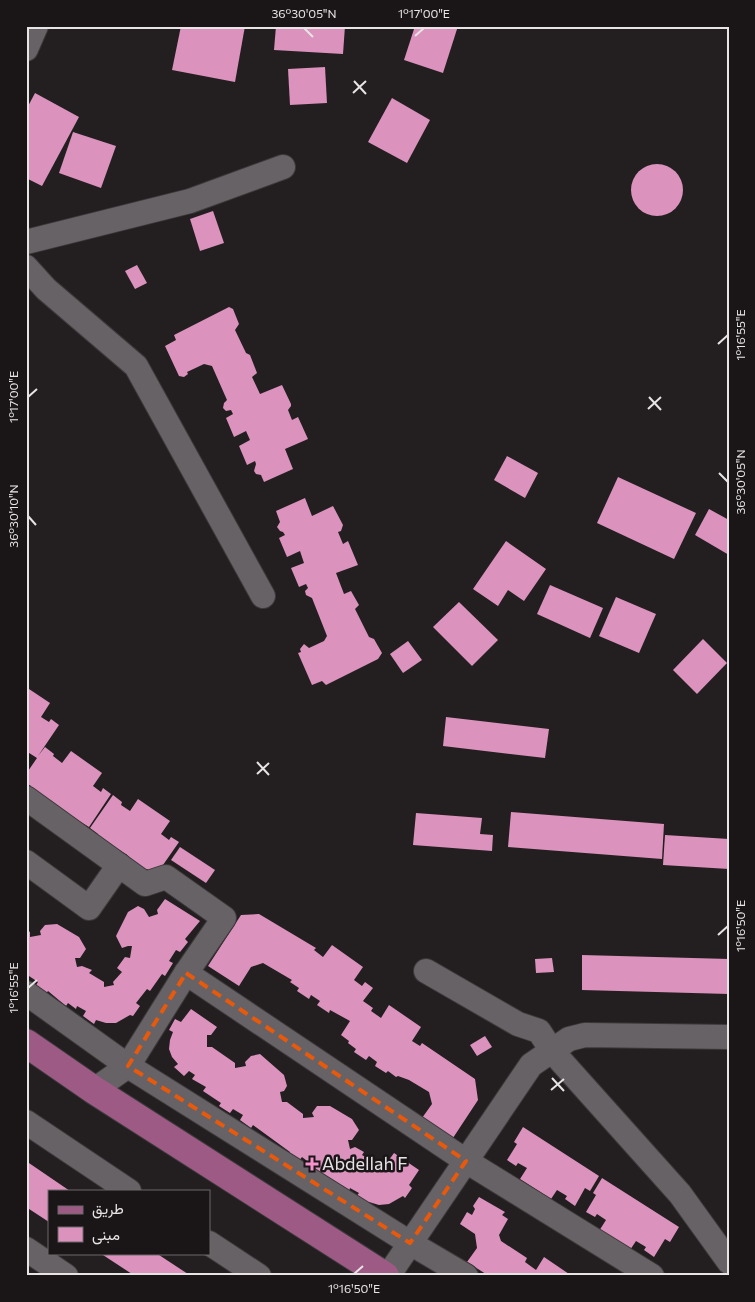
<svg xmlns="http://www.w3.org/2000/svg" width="755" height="1302" font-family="Commissioner,Vazirmatn,sans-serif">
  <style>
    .building { fill: #db92bc }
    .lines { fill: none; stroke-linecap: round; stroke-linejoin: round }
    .minor-casing { stroke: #3d393b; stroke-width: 26 }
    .primary-casing { stroke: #3d393b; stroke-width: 30 }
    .minor { stroke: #676265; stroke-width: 24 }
    .primary { stroke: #9d5a84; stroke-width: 28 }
    .marked { fill: none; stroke: #e8590c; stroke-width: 4; stroke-dasharray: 10 6; stroke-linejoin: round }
    .ticks { fill: none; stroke: #e7e4e6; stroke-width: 2 }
    .poi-dot { fill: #f790cd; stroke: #1a1618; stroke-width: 2 }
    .labels { text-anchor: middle; stroke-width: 5; stroke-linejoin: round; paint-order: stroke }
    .poi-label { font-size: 18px; fill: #e7e4e6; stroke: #1a1618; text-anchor: start }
    .neatline { fill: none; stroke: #e7e4e6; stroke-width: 2 }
    .ticks-label { font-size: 12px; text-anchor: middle; fill: #e7e4e6 }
  </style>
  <rect width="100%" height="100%" fill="#231f21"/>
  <g class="building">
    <polygon points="181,26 245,26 235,82 172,70"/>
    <polygon points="276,26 345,26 343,54 274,50"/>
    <polygon points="415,26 458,26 443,73 404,60"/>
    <polygon points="325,67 327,103 290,105 288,69"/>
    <polygon points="35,93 79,117 42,186 26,178 26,110"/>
    <polygon points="392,98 430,120 407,163 368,142"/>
    <polygon points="73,132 116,146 101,188 59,173"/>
    <circle cx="657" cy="190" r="26"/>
    <polygon points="213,211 224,243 200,251 190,219"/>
    <polygon points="137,265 147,283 135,289 125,271"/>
    <polygon points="229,307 233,309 239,324 235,330 246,353 250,355 257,373 252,377 260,394 282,385 291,404 291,406 288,410 292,420 298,417 308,439 285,449 293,469 264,482 261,475 256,474 254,471 256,464 255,461 247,465 239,446 250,440 246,431 234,437 226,418 233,414 231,410 226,411 223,408 224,403 227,400 212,366 204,364 187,372 188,374 184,377 179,376 165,346 176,340 174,335"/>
    <polygon points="507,456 538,473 525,498 494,480"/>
    <polygon points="618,477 696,513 674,559 597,523"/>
    <polygon points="305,498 312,516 333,506 343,525 341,531 338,532 343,544 348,541 358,565 336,573 344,594 351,591 359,605 355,609 369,637 374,639 382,653 378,659 326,685 322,681 312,685 298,653 301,652 300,649 304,644 309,648 324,641 327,636 312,598 306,595 305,591 308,588 306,584 299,587 291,568 304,563 300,551 287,557 279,538 285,535 283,532 280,531 277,527 280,522 276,511"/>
    <polygon points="709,509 729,520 729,555 695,535"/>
    <polygon points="506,541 546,569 524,601 508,590 498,606 473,589"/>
    <polygon points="550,585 603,608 590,638 537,614"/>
    <polygon points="616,597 656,614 639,653 599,636"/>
    <polygon points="459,602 498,640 472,666 433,627"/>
    <polygon points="703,639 727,663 697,694 673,670"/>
    <polygon points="408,641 422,660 403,673 390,654"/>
    <polygon points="26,687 50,703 41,717 49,722 51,719 59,725 38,756 45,747 54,754 53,756 62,763 71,751 102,773 93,786 101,792 103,788 111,794 89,827 79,821 78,822 29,788 31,786 26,783 26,774 37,758 26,751"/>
    <polygon points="446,717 549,729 545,758 443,746"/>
    <polygon points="113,795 122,802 121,805 130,811 138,799 170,821 161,834 169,840 171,837 179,842 156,875 147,869 146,870 124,859 127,855 118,849 115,853 97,836 98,834 90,828"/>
    <polygon points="511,812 664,824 662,859 508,847"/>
    <polygon points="416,813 482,818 480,834 493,835 492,851 413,845"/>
    <polygon points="665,835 729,839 729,869 663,865"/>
    <polygon points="180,847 215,870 206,883 171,860"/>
    <polygon points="165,899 200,921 185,939 188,942 180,952 176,950 169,961 173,963 165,976 162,974 150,991 147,989 136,1003 140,1006 133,1016 130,1015 116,1023 106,1023 96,1020 94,1024 83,1016 86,1011 77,1006 76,1009 68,1003 66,1006 48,991 45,995 35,987 38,982 29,976 26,980 26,929 30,932 30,937 41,935 40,931 45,925 57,924 79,937 86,949 80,958 75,958 77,967 82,966 92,970 89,973 104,982 104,987 114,985 113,982 122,972 117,968 125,957 130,958 132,946 128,946 122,948 116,936 128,912 138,906 144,909 149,917 158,914 157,910"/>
    <polygon points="259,914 316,948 314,950 323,957 332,945 363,967 354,980 362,986 365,982 373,988 363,1001 373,1008 371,1011 381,1018 389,1005 421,1027 412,1041 420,1046 422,1043 475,1079 478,1100 449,1144 417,1125 432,1104 429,1092 409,1080 398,1076 396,1077 388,1071 386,1073 375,1066 377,1062 369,1056 366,1060 354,1052 356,1049 348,1043 349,1041 341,1035 350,1021 330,1010 329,1013 317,1005 320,1001 311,995 309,999 297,991 299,988 290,982 292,980 263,963 251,967 239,986 208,966 241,915"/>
    <polygon points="582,955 729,959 729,994 582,990"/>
    <polygon points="552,958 554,972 536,973 535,959"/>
    <polygon points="191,1009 217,1027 211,1035 207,1035 207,1047 212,1047 235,1063 235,1068 246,1066 245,1062 251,1056 260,1054 284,1075 287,1086 284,1091 280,1092 282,1102 287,1102 303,1114 303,1118 314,1117 312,1113 317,1106 330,1106 352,1119 359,1130 352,1140 348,1140 350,1149 355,1147 364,1152 362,1155 377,1164 377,1168 387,1167 386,1164 394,1153 419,1170 409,1185 412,1188 405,1198 403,1196 389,1204 379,1205 369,1202 367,1205 355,1198 359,1193 350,1188 349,1191 341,1185 339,1187 308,1168 311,1164 302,1157 298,1162 288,1155 290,1152 253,1125 251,1128 240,1120 243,1115 233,1109 230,1113 219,1106 221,1103 203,1091 206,1087 192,1079 195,1075 189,1071 184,1076 174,1067 178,1064 172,1057 169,1049 170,1040 173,1032 169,1030 175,1019 181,1022"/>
    <polygon points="485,1036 492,1047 477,1056 470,1045"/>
    <polygon points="523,1127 599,1176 590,1191 585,1188 575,1206 565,1199 567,1196 557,1190 551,1199 520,1179 527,1168 518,1163 516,1166 507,1160 517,1144 514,1142"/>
    <polygon points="26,1161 70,1191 49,1191 49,1222 26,1207"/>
    <polygon points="602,1178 679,1227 670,1242 665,1239 654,1257 644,1250 646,1247 636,1241 630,1250 599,1231 606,1220 597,1214 595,1217 586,1212 596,1195 593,1193"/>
    <polygon points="479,1197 505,1212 502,1215 508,1219 499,1235 501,1241 527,1258 525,1262 536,1270 544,1257 572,1276 489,1276 467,1262 477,1248 475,1234 460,1224 467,1212 472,1215 475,1209 473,1206"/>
    <polygon points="104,1253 156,1253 191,1276 135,1276 103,1255"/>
  </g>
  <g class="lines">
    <g class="minor-casing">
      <g id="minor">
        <polyline points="26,49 36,26"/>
        <polyline points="26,242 190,201 283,167"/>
        <polyline points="26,267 46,289 136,366 263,596"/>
        <polyline points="26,798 145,884 166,877 224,918 186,973 128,1066 94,1090"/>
        <polyline points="26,862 89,908 119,865"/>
        <polyline points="426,971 518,1024 539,1031 552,1051 680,1194 729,1262"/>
        <polyline points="186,973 466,1161 652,1276"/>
        <polyline points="26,993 128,1066 410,1243 466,1276"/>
        <polyline points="26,1122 129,1191"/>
        <polyline points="209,1243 259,1276"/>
        <polyline points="26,1249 66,1276"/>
        <polyline points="388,1276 531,1065 569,1039 585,1035 729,1037"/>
      </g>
    </g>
    <g class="primary-casing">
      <polyline id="primary" points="26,1043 94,1090 385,1276"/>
    </g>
    <use href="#minor" class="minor"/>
    <use href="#primary" class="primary"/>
  </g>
  <path class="marked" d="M186,973l280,188 -56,82 -282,-177z"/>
  <path class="ticks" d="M304,28l9,9M415,36l9,-8M354,81l12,13M353,93l13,-12M718,344l10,-9M28,397l9,-8M649,397l12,13M648,409l13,-12M719,473l9,9M28,516l8,9M257,762l12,13M257,774l12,-11M718,935l10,-9M28,988l9,-8M552,1078l12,13M551,1090l13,-11M354,1274l9,-8"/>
  <path class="poi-dot" d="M309.5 1156.5h5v5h5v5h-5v5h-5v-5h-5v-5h5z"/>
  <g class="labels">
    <g class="poi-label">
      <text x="322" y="1170">Abdellah F</text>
    </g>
  </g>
  <rect width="755" height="1302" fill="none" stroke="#1a1618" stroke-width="55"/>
  <rect x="48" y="1190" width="162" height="65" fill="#1a1618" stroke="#6c686a"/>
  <rect x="58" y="1206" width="25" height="8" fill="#9d5a84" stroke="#6c686a"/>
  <text x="92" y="1214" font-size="15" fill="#e7e4e6">طريق</text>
  <rect x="58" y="1227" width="25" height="15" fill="#db92bc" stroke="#6c686a"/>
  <text x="92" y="1240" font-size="15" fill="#e7e4e6">مبنى</text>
  <rect x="28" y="28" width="700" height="1246" class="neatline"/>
  <g class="ticks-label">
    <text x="304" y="18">36°30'05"N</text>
    <text x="424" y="18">1°17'00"E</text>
    <text transform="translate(741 335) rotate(-90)" y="4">1°16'55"E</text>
    <text transform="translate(14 397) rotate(-90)" y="4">1°17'00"E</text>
    <text transform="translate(741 482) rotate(-90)" y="4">36°30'05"N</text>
    <text transform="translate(14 516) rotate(-90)" y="4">36°30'10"N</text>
    <text transform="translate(741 926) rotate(-90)" y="4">1°16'50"E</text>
    <text transform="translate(14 988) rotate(-90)" y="4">1°16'55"E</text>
    <text x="354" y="1293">1°16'50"E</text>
  </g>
</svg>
